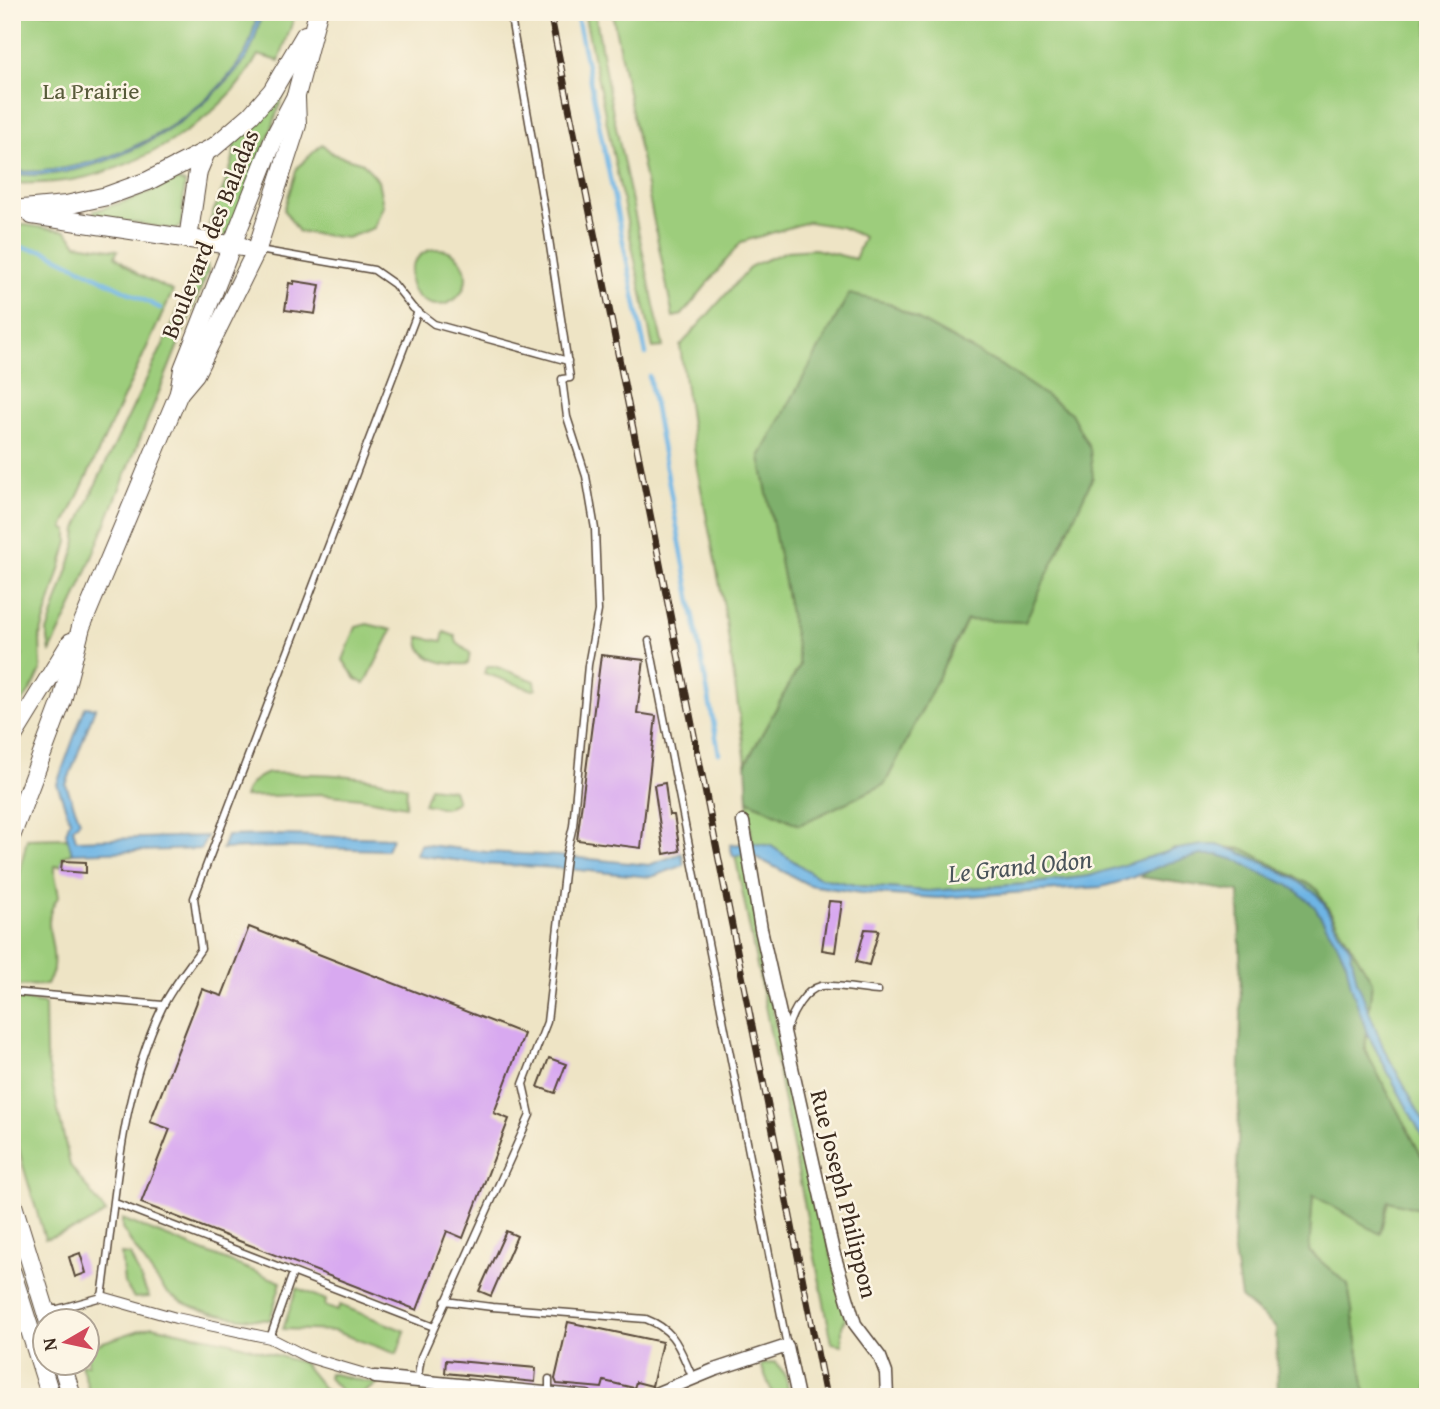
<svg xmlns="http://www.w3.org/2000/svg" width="1440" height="1409" font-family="'Gentium Book Plus',serif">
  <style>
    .green { fill: #9dcd7c; stroke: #6c7c4d; stroke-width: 2 }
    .forest { fill: #7eb06c; stroke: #5c6d45; stroke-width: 2 }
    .water { fill: #6eb5e5; stroke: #547082; stroke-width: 2 }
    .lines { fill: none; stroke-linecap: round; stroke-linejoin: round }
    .stream { stroke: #6eb5e5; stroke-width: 4.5 }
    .building { fill: #d8a9f0 }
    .service-casing { stroke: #564637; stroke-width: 9 }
    .pedestrian-casing { stroke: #564637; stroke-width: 12 }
    .minor-casing { stroke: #564637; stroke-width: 15 }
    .secondary-casing { stroke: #564637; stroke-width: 20 }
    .service { stroke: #fff; stroke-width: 6 }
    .pedestrian { stroke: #fff; stroke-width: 10 }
    .minor { stroke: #fff; stroke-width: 12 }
    .secondary { stroke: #fff; stroke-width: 18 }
    .rail-casing { stroke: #3b2a1e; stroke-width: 7 }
    .rail { stroke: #fcf5e5; stroke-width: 4.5; stroke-dasharray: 13; stroke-linecap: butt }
    .labels { text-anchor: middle; stroke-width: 5; stroke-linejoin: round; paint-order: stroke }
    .park-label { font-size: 24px; fill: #585b3a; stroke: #fcf5e5 }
    .street-label { font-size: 24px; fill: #3b2a1e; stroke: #fcf5e5 }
    .water-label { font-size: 26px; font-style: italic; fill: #4a545a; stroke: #fcf5e5 }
  </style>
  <rect width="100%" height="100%" fill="#fcf5e5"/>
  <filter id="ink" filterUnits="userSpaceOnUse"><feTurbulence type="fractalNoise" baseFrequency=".0143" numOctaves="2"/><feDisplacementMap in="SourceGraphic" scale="14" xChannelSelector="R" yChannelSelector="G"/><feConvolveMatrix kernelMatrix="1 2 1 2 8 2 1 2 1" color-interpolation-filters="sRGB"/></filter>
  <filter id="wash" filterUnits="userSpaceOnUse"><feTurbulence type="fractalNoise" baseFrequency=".00686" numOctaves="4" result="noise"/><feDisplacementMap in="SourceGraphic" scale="28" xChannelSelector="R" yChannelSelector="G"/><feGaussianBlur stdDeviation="1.57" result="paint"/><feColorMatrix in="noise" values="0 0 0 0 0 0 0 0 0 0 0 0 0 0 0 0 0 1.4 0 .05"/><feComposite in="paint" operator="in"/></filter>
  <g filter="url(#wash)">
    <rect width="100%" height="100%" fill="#eee4c5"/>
    <g class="green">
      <path d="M12,12h284l-17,49 -21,-6c-32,60 -106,106 -171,122 -24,6 -50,6 -75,7z"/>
      <polygon points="584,12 595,12 609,94 663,347 653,348"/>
      <polygon points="612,12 1428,12 1428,1168 1365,1050 1372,981 1244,849 1203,845 1089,876 1027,884 928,891 860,886 817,877 771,846 752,843 748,800 799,825 885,784 967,620 760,456 800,665 746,763 724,607 697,468 680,346 751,266 787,251 815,249 855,259 864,237 841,227 808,222 741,242 682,315 673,317"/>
      <path d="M287,83l-16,48 -43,104 -14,1 2,-8 -7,-3c5,-22 33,-67 23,-86z"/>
      <polygon points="322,144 333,154 363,163 378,180 383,206 374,228 347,238 299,232 284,210 297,168"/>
      <polygon points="176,180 185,183 181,226 176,230 94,216 94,211 133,199"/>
      <polygon points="12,223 66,231 77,244 118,250 115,256 139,275 173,291 63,528 68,531 68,542 40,636 41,670 35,683 12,719 12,668 17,669 22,655 12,650"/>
      <circle cx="438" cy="277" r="28"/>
      <polygon points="198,262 207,264 208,271 74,602 50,652 47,632 75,548 77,529 94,488 173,324 194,267"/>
      <polygon points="367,624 392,630 365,684 356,679 343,660 356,627"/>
      <path d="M444,632l11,4 2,7 13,10 -2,11c-19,1 -50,-2 -49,-27l23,4z"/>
      <polygon points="488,666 494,666 535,681 536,689 533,690 484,673"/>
      <path d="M268,773c47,1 94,0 139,14l-1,19 -45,-8 -40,-4 -77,3c4,-13 11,-19 24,-24z"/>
      <polygon points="430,787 453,790 457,802 445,808 424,804"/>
      <path d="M68,838l4,15 -9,4 -1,9h-7v9l4,21c-21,28 -2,43 -6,72 0,6 -4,12 -6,17l-35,1v-78l15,-69z"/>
      <polygon points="744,854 776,1028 846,1316 842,1327 842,1345 832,1343 735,855"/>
      <polygon points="12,998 45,1004 46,1055 70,1165 106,1213 81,1227 45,1239 22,1162 12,1118"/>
      <polygon points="1313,1194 1380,1233 1388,1201 1428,1211 1428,1248 1423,1279 1428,1287 1428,1397 1366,1397 1348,1285 1309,1251"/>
      <path d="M122,1219l159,63 -11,38c-31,-1 -73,-6 -100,-25 -11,-8 -38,-52 -48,-66z"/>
      <polygon points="121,1254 130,1255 149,1297 134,1298 124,1283"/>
      <polygon points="297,1288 326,1300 325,1306 337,1311 340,1305 405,1331 397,1354 334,1331 283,1329"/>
      <polygon points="152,1326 231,1342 303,1363 331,1397 91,1397 81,1364 88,1364 88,1347"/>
      <polygon points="775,1362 785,1374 790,1397 774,1397 761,1365"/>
      <polygon points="329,1373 377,1384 377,1385 355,1397 346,1397 328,1377"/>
    </g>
    <g class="forest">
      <polygon points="849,294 888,303 1004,367 1071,413 1090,449 1093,477 1025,622 967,620 885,784 799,825 748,800 746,763 800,665 760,457"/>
      <polygon points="1172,849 1244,849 1316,888 1372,981 1365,1050 1428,1168 1428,1211 1388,1201 1380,1234 1313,1195 1309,1251 1348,1285 1366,1397 1278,1397 1276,1328 1241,1298 1233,1246 1238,1145 1241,1015 1239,892 1141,877"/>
    </g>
    <g class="water">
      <path d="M258,12h4c-4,13 -6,29 -13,41 -5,12 -18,23 -27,33 -50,52 -135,96 -210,88v-3c85,6 189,-45 233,-118 7,-12 9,-28 13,-41z"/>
      <polygon points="85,707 95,708 66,785 80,821 73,828 76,840 207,836 201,849 72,853 66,833 70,820 57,784"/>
      <polygon points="279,835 392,838 387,850 279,847 222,849 227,836"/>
      <polygon points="752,843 771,846 817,877 860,886 928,891 1027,884 1089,876 1172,850 1203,845 1217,845 1234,850 1262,862 1295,879 1315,893 1323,902 1337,929 1350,948 1357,981 1384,1049 1428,1129 1428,1147 1367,1033 1351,986 1346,962 1338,945 1314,906 1298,892 1286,884 1256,871 1239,861 1218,855 1202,855 1168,863 1126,880 1101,887 938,898 861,893 809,885 752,855 744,854 733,856 730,845"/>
      <polygon points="420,844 486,852 560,856 649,865 682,853 684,865 651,877 558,868 484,864 416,855"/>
    </g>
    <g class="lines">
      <g class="stream">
        <polyline points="576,12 646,354"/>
        <polyline points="12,246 45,251 160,308"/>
        <polyline points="649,376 719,753"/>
      </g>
    </g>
    <g id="blocks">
      <g class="building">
        <polygon points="294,281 320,285 315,314 285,310 289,283 294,284"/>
        <polygon points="601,655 644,660 637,713 656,716 641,848 577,840"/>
        <polygon points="665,783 669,815 674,815 680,851 664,854 654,785"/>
        <polygon points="62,861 86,862 86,873 61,871"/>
        <polygon points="829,901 842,902 835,952 822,950"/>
        <polygon points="249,927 524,1034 494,1113 509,1119 463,1238 447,1231 417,1310 141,1203 170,1129 150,1122 202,989 222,996"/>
        <polygon points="865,929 879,930 869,965 856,962"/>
        <polygon points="549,1058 566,1064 555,1093 538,1087"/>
        <polygon points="506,1231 517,1236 491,1296 479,1291"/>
        <polygon points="80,1253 86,1273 75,1277 69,1257"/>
        <polygon points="568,1322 662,1342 652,1386 636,1382 634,1388 604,1381 602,1388 557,1384 555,1379"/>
        <polygon points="446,1360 536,1368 535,1382 445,1373"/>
      </g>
    </g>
  </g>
  <g filter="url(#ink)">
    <use href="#blocks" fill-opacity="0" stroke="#564637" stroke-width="2"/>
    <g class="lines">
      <g class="service-casing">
        <g id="service">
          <polyline points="259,250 374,270 394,284 413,308 434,324 568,361"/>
          <polyline points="649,641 787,1346"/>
          <polyline points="12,992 163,1005"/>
          <path d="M787,1029c5,-16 17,-39 34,-43 11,-2 44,4 57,5"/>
          <polyline points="115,1203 434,1327"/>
          <path d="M445,1301l47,6 154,12c31,12 33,30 47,59"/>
          <path d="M47,1309h11l44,-12c14,-97 17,-200 60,-289 10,-21 26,-40 39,-59l-7,-51 224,-587"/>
          <polyline points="270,1338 293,1273"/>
          <polyline points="417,1382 421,1357 530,1115 523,1084 547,1022 566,856 573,826 588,665 598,611 595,529 586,476 567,417 562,379 570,378 547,226 510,12"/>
          <polyline points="549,1395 549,1379"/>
        </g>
      </g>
      <g class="pedestrian-casing">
        <polyline id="pedestrian" points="102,1297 176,1318 270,1338 307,1357 375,1377"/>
      </g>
      <g class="minor-casing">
        <g id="minor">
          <polyline points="743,822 761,929 833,1251 855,1324 880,1357 886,1373 887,1397"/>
          <polyline points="375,1377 587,1397"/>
          <polyline points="648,1397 714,1370 787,1346 798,1397"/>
        </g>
      </g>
      <g class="secondary-casing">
        <g id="secondary">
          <polyline points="12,210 66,205 107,196 148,181 214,147 251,115 272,91 305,35"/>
          <polyline points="32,215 243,247"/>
          <polyline points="188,239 198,171 206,152"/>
          <polyline points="179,393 195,374 257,249 297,125 296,98"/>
          <polyline points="12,738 71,642"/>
          <polyline points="12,834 62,701 81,627 179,393 183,369 275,136 296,96 318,12"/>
          <polyline points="12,1202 49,1322"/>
          <polyline points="12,1273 51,1397"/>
          <polyline points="62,1364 72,1397"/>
        </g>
      </g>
      <use href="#service" class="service"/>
      <use href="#pedestrian" class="pedestrian"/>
      <use href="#minor" class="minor"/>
      <use href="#secondary" class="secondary"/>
      <g class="rail-casing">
        <polyline id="rail" points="550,12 826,1397"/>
      </g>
      <use href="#rail" class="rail"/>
    </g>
  </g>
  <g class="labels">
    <g class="park-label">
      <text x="91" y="99">La Prairie</text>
    </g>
    <g class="street-label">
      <text transform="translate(210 234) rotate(-68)" y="8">Boulevard des Baladas</text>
      <text transform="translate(844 1194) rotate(76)" y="8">Rue Joseph Philippon</text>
    </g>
    <g class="water-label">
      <text transform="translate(1020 866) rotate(-6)" y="9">Le Grand Odon</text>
    </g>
  </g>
  <rect width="1440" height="1409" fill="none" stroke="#fcf5e5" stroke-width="42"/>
  <g transform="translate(66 1342) rotate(261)"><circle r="33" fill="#fcf5e5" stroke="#afa495" stroke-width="2"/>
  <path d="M0-5L12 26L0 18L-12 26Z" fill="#d1495b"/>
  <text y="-10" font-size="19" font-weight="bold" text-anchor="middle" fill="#3b2a1e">N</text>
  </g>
</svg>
